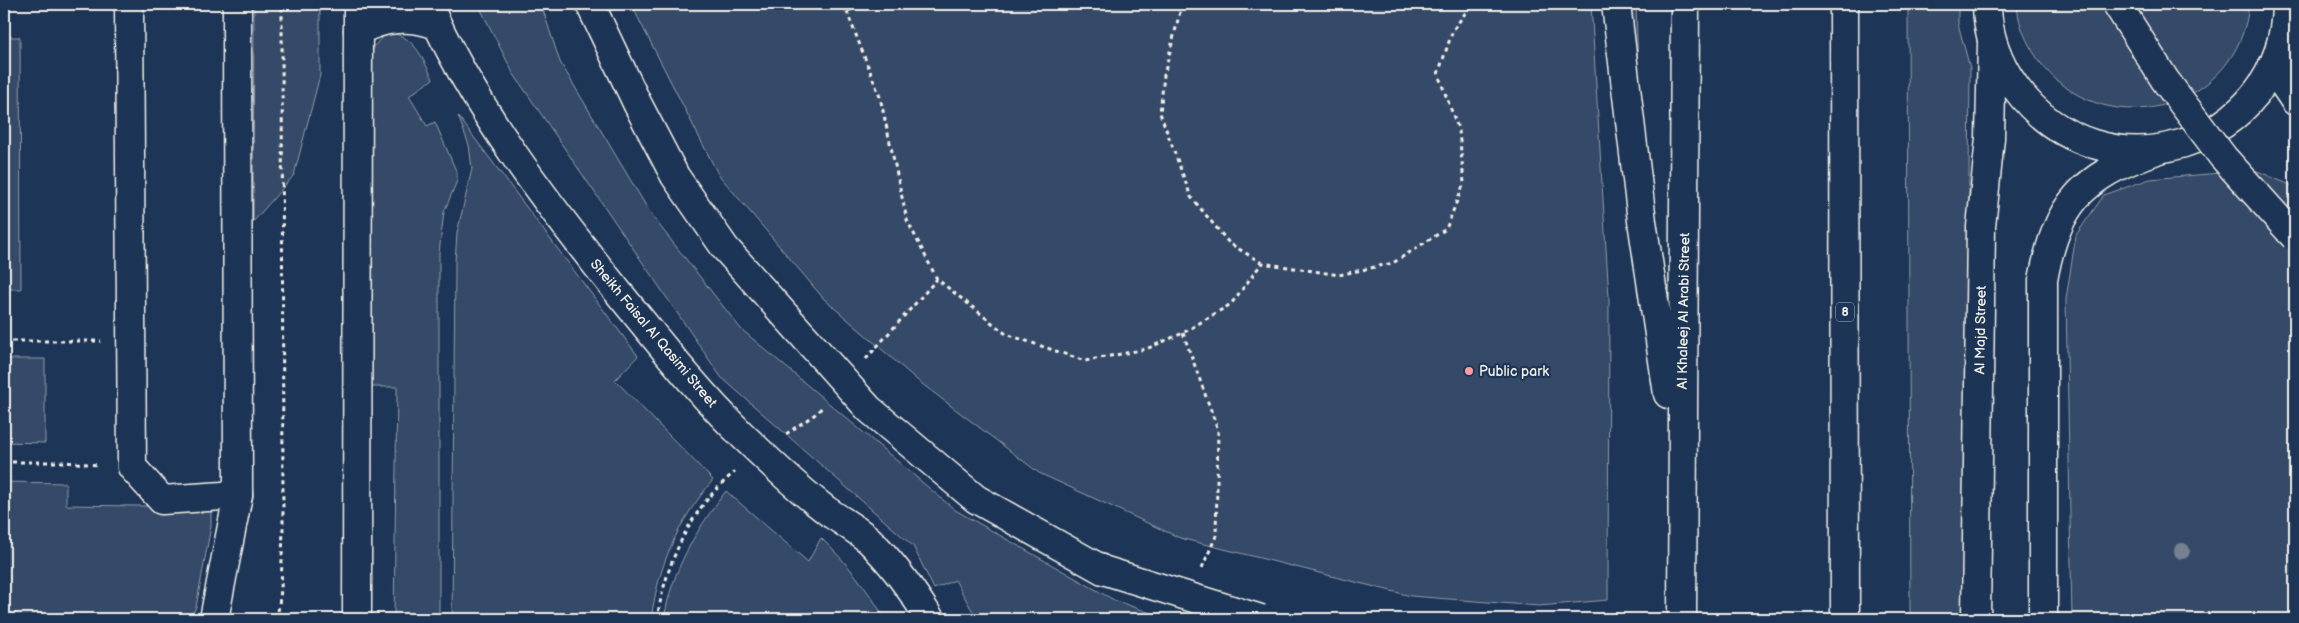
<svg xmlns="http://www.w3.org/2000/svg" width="2299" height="623" font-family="'Balsamiq Sans',sans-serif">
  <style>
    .green { fill: #354a67; stroke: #949ea8 }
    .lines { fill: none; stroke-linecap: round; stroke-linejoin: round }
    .minor-casing { stroke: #f4f1e8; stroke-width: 31 }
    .highway-casing { stroke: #f4f1e8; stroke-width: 31 }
    .path { stroke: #f4f1e8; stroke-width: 3; stroke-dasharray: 4 4; stroke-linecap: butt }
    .minor { stroke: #1d3557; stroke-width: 28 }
    .highway { stroke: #1d3557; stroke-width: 28 }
    .highway-bridge-casing { stroke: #f4f1e8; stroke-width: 31; stroke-linecap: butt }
    .highway-bridge { stroke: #1d3557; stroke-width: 28 }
    .tree { fill: #748191 }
    .poi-dot { fill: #ff9aa2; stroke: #1d3557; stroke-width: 2 }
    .labels { text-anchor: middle; stroke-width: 4.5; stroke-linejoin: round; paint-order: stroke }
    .shield { fill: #1d3557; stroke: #b4b9bc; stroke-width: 1 }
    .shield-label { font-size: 12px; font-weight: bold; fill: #f4f1e8 }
    .street-label { font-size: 14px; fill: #f4f1e8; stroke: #1d3557 }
    .poi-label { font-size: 14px; fill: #f4f1e8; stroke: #1d3557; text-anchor: start }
  </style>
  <rect width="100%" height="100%" fill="#1d3557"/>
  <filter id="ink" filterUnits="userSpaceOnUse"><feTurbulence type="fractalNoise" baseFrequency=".02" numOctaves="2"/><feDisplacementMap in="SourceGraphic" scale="10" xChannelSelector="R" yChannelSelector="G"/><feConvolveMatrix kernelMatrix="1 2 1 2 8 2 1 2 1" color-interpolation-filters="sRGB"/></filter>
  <g filter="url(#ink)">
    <g class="green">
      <polygon points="254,4 320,4 320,75 294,175 253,222"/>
      <polygon points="478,4 541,4 560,62 652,216 741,329 955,510 1114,600 1167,619 977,619 955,580 934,589 913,546 721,377 513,73"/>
      <polygon points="631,4 1591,4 1609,297 1608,600 1539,606 1411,596 1180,538 1039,473 917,380 824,299 718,174"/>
      <polygon points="1630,4 1636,4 1640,146"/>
      <polygon points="1908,4 1958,4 1958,24 1970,68 1965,619 1910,619"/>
      <path d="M2017,4h232c-9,104 -140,142 -206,62 -14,-18 -25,-39 -26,-62z"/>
      <path d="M391,33c25,4 32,27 42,46l-24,17 18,30 8,-4 22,51v8l-13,31 -5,41v366h-45l3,-232h-30l4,-329c2,-13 8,-20 20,-25z"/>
      <polygon points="4,37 20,37 21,289 4,289"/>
      <path d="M458,116l180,240 -23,24 98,100c-36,43 -54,84 -62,139h-199l3,-357 2,-29 15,-64 -3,-24z"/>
      <polygon points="2255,170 2295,187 2295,619 2072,619 2066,299 2076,235 2104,195 2150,179"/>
      <polygon points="4,359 45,359 45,443 4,442"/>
      <polygon points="4,482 66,483 66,505 211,507 211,526 196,607 190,619 4,619"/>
      <path d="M726,491l82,71 13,-24c26,25 46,50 64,81h-221c8,-49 32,-89 62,-128z"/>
    </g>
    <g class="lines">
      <g class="minor-casing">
        <g id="minor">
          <polyline points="129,4 132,467 162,500 238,495"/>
          <path d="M428,4c44,102 121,202 190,288 40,49 79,99 124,143 27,26 54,52 84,75 14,10 30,19 43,30 25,24 43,50 61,79"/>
          <path d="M1987,4c0,30 11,60 29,84 85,116 269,60 270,-84"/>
          <path d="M358,31c26,-14 51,-16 79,-6"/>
          <polyline points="2272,67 2295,101"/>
          <polyline points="214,619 238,495 237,4"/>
          <polyline points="357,619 358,4"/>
          <polyline points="1976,619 1981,227 1990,138 1992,42"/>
          <path d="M2043,619v-339c14,-77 39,-103 111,-129"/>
        </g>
      </g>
      <g class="highway-casing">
        <g id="highway">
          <polyline points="1616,4 1642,221 1668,394"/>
          <polyline points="1844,4 1845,619"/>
          <polyline points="1682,619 1685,4"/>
        </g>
      </g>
      <g class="path">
        <polyline points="844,4 880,97 907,220 937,279 1006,334 1085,361 1146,349 1183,333 1231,304 1262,263 1339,275 1393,263 1446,229 1464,183 1459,131 1438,74 1453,30 1472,4"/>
        <polyline points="1182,4 1164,75 1160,113 1191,197 1229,243 1262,263"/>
        <polyline points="848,11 861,4"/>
        <polyline points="1183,333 1218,430 1216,536 1202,568"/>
        <polyline points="4,341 101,341"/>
        <polyline points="866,359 937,279"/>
        <polyline points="786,434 817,413 823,406"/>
        <polyline points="4,462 64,462 99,465"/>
        <polyline points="277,619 281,590 283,528 282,4"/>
        <path d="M657,619c9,-56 33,-111 78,-147"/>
      </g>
      <use href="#minor" class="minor"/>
      <use href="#highway" class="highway"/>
      <g class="highway-bridge-casing">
        <g id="highway-bridge">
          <polyline points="590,4 637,103 675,176 725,248 869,409 976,499 1103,570 1261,619"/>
          <polyline points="2117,4 2165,80 2223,157 2295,237"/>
        </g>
      </g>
      <use href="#highway-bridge" class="highway-bridge"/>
    </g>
    <circle class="tree" cx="2182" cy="551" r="8"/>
  </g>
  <circle class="poi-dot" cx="1469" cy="371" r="5"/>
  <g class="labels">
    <rect class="shield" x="1836" y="302.5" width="18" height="19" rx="4"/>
    <g class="shield-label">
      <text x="1845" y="316">8</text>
    </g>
    <g class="street-label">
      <text transform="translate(1683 311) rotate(-89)" y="5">Al Khaleej Al Arabi Street</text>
      <text transform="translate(1980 330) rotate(-89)" y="5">Al Majd Street</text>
      <text transform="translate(654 333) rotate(50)" y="5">Sheikh Faisal Al Qasimi Street</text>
    </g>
    <g class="poi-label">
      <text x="1479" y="376">Public park</text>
    </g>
  </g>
  <rect width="2299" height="623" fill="none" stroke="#1d3557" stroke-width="20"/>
  <rect x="10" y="10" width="2279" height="603" fill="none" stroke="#f4f1e8" stroke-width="2" filter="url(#ink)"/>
</svg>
